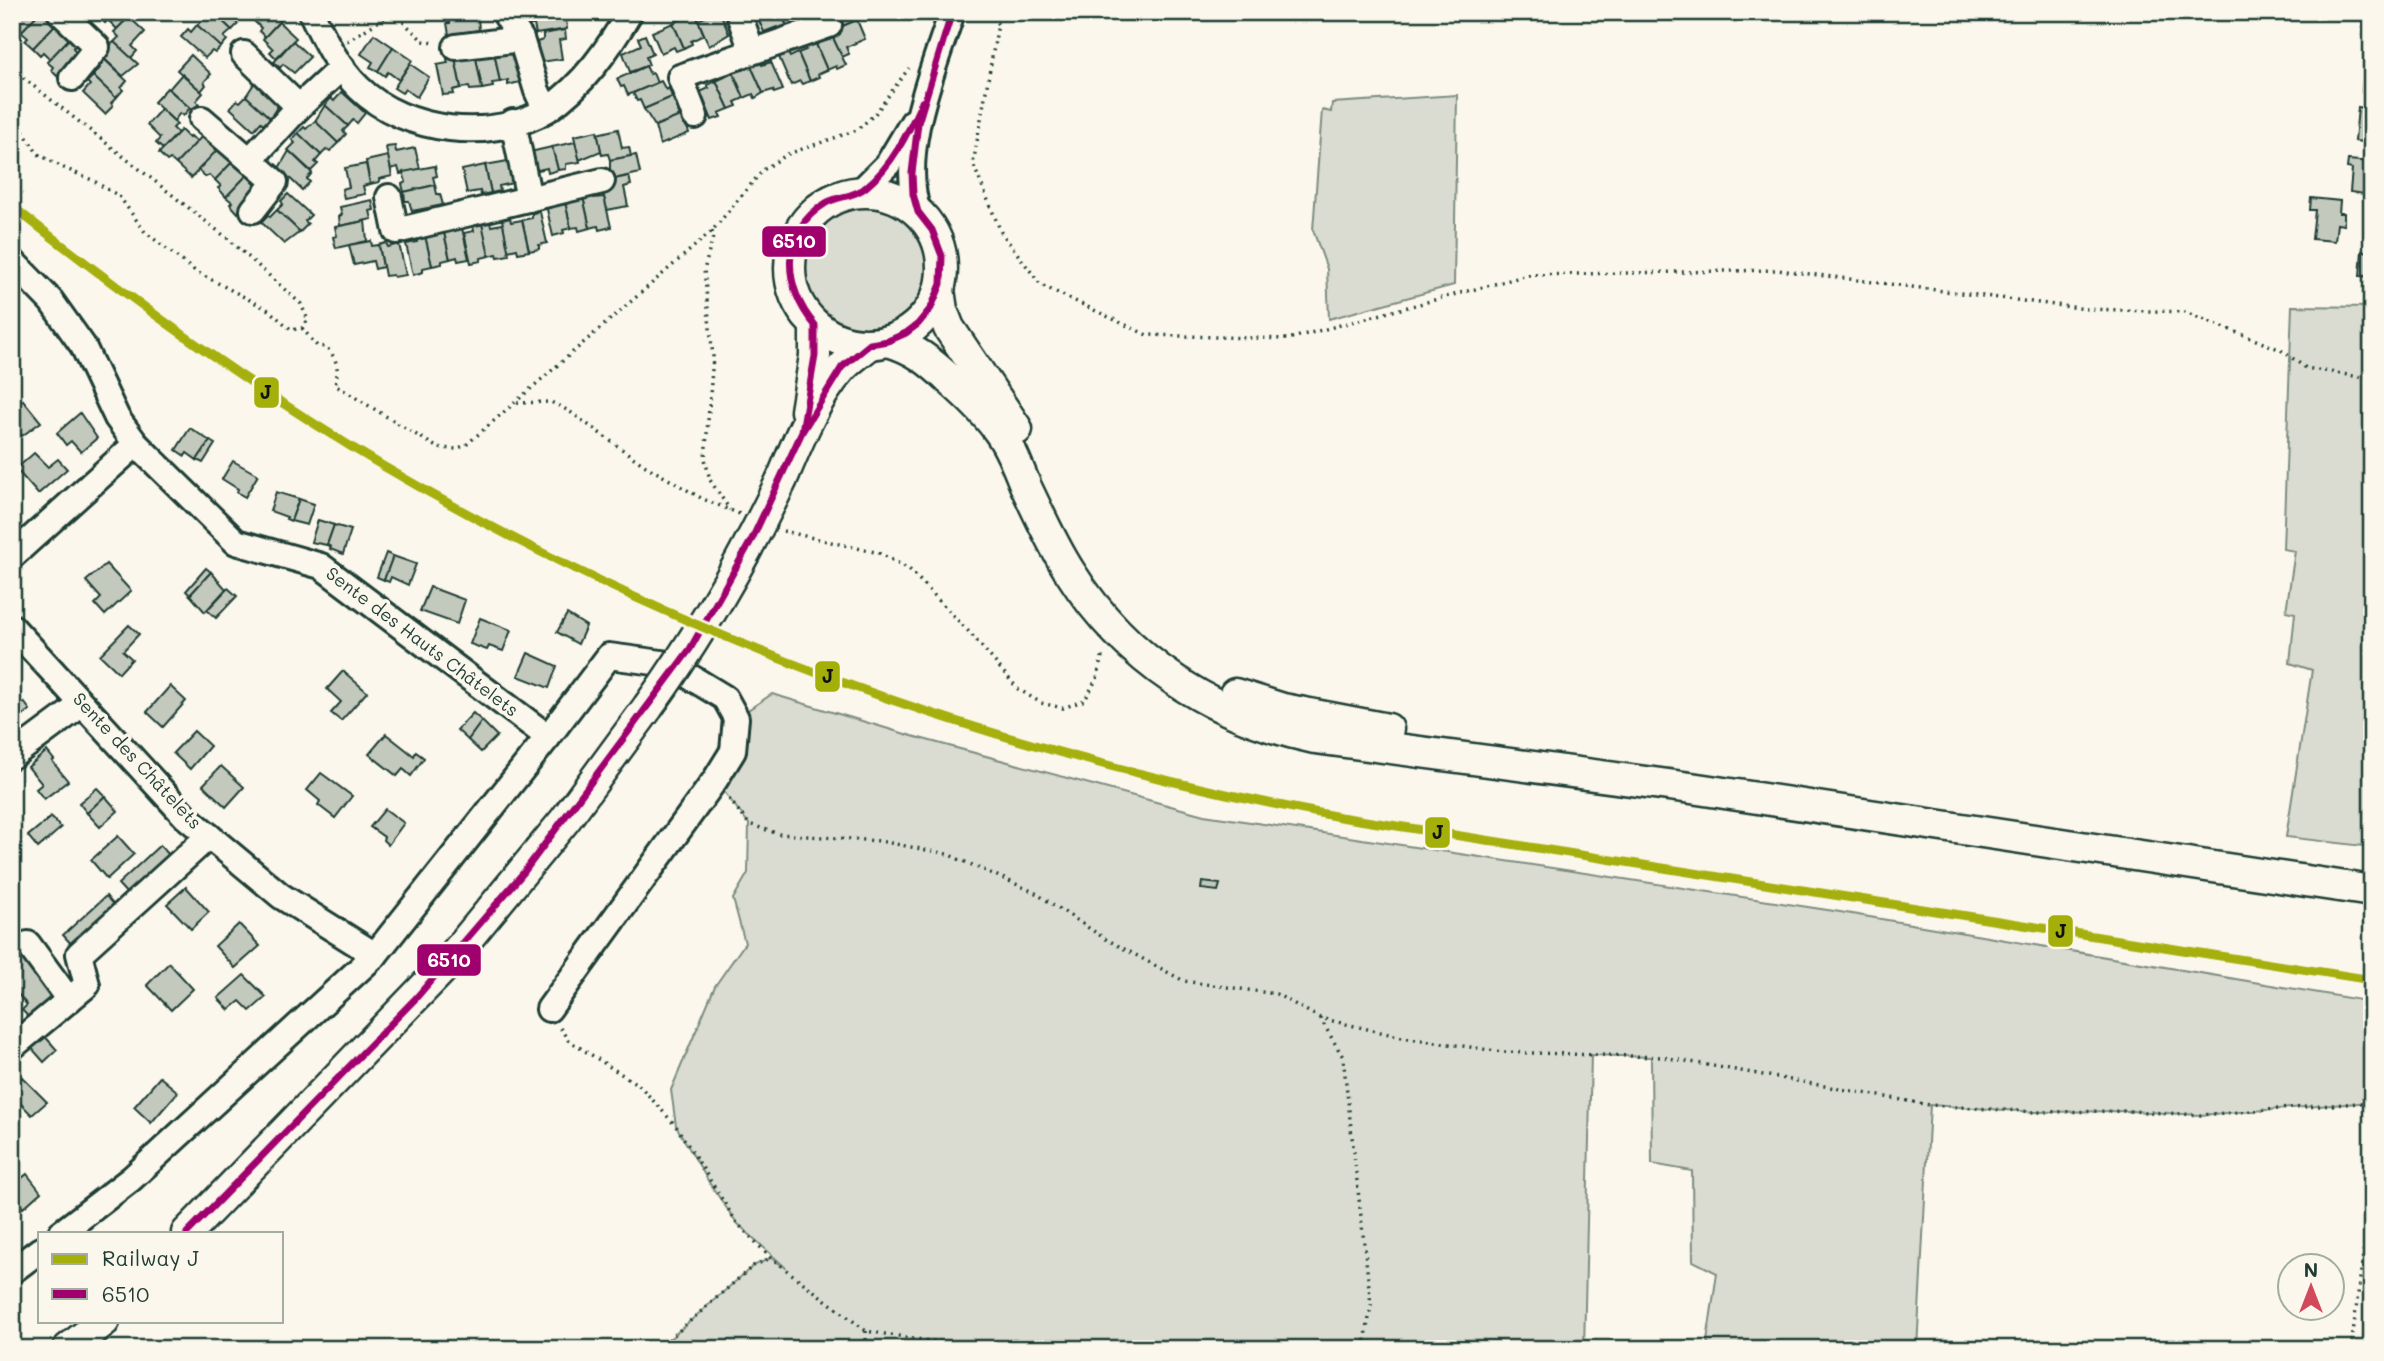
<svg xmlns="http://www.w3.org/2000/svg" width="2384" height="1361" font-family="Mali,sans-serif">
  <style>
    .green { fill: #dbdcd1; stroke: #7d8c82; stroke-width: 2 }
    .building { fill: #c4c9be; stroke: #1f3d34; stroke-width: 2 }
    .lines { fill: none; stroke-linecap: round; stroke-linejoin: round }
    .minor-casing { stroke: #1f3d34; stroke-width: 30 }
    .major-casing { stroke: #1f3d34; stroke-width: 35 }
    .path { stroke: #1f3d34; stroke-width: 3.5; stroke-dasharray: 2 5; stroke-linecap: butt }
    .minor { stroke: #fbf7ec; stroke-width: 24 }
    .major { stroke: #fbf7ec; stroke-width: 30 }
    .major-bridge-casing { stroke: #1f3d34; stroke-width: 35; stroke-linecap: butt }
    .major-bridge { stroke: #fbf7ec; stroke-width: 30 }
    .bus-1-casing { stroke: #fbf7ec; stroke-width: 12 }
    .bus-1 { stroke: #a0006e; stroke-width: 7 }
    .rail-1-casing { stroke: #fbf7ec; stroke-width: 14 }
    .rail-1 { stroke: #a5af0a; stroke-width: 9 }
    .labels { text-anchor: middle; stroke-width: 7; stroke-linejoin: round; paint-order: stroke }
    .street-label { font-size: 18px; fill: #1f3d34; stroke: #fbf7ec }
    .line-badge { stroke: #fbf7ec; stroke-width: 2.5 }
    .badge-label { font-size: 19px; text-anchor: middle; font-weight: bold; fill: #fff }
    .pale-badge-label { font-size: 19px; text-anchor: middle; font-weight: bold; fill: #111 }
  </style>
  <rect width="100%" height="100%" fill="#fbf7ec"/>
  <filter id="ink" filterUnits="userSpaceOnUse"><feTurbulence type="fractalNoise" baseFrequency=".0143" numOctaves="2"/><feDisplacementMap in="SourceGraphic" scale="14" xChannelSelector="R" yChannelSelector="G"/><feConvolveMatrix kernelMatrix="1 2 1 2 8 2 1 2 1" color-interpolation-filters="sRGB"/></filter>
  <g filter="url(#ink)">
    <g class="green">
      <polygon points="1457,95 1454,285 1329,319 1327,269 1313,230 1322,110 1331,112 1332,103"/>
      <circle cx="866" cy="268" r="61"/>
      <polygon points="2292,306 2372,307 2372,847 2286,837 2312,670 2290,663 2295,613 2286,611 2295,551 2283,549"/>
      <polygon points="772,694 912,736 1204,815 1834,911 2372,1002 2372,1102 2200,1115 2130,1111 2035,1112 1930,1105 1917,1349 1711,1349 1707,1341 1717,1273 1693,1261 1692,1171 1652,1164 1651,1057 1591,1055 1584,1349 1203,1349 1179,1345 1116,1349 658,1349 753,1266 771,1258 786,1268 737,1223 710,1184 676,1126 671,1090 715,986 745,943 733,899 748,873 749,824 715,780 736,718"/>
    </g>
    <g class="building">
      <polygon points="13,12 40,12 21,32 15,26 12,28"/>
      <polygon points="40,12 47,12 50,15 48,18 55,25 33,48 25,41 28,38 21,32"/>
      <polygon points="102,12 128,12 131,15 117,29 108,20 105,23 98,16"/>
      <polygon points="205,12 213,12 232,30 224,37 227,40 221,47 197,25 203,19 201,16"/>
      <polygon points="213,12 241,12 242,13 235,21 238,24 232,30"/>
      <polygon points="256,12 280,12 284,16 265,37 259,31 261,28 251,18"/>
      <polygon points="460,12 480,12 481,16 478,17 479,30 449,35 447,23 450,23 449,14"/>
      <polygon points="549,12 561,12 562,20 566,19 567,29 536,34 534,25 530,25 529,16"/>
      <polygon points="717,12 720,12 729,34 709,46 698,20"/>
      <polygon points="755,12 781,12 787,26 779,30 777,27 764,32"/>
      <polygon points="781,12 806,12 807,13 794,20 795,23 787,26"/>
      <polygon points="840,12 872,12 872,14 842,26 839,18 842,16"/>
      <polygon points="695,13 704,35 691,41 692,44 684,48 673,23"/>
      <polygon points="129,17 145,32 132,46 137,51 131,58 114,42 119,37 114,32"/>
      <polygon points="857,20 865,39 846,47 849,54 842,57 833,38 840,34 838,28"/>
      <polygon points="279,22 296,38 276,58 270,52 273,49 263,39"/>
      <polygon points="673,23 684,48 676,51 674,47 661,53 652,32"/>
      <polygon points="55,25 62,32 65,30 72,36 50,59 43,52 40,55 33,48"/>
      <polygon points="197,25 221,47 215,53 212,51 205,58 181,37 188,29 191,32"/>
      <polygon points="565,30 566,39 559,40 562,59 541,62 537,42 543,40 543,34"/>
      <polygon points="374,34 393,47 378,71 370,67 373,62 361,54"/>
      <polygon points="645,35 653,54 646,57 649,65 630,72 623,53 641,45 638,38"/>
      <polygon points="823,38 825,41 833,38 846,65 837,69 836,66 827,70 815,42"/>
      <polygon points="69,39 76,45 73,48 80,56 59,78 51,70 53,67 47,62"/>
      <polygon points="293,41 310,57 294,73 283,64 280,68 274,62"/>
      <polygon points="114,42 138,64 123,76 99,54"/>
      <polygon points="815,42 827,70 818,74 819,77 810,81 798,53 806,50 805,46"/>
      <polygon points="393,47 412,60 399,80 388,72 385,76 378,71"/>
      <polygon points="494,51 500,82 492,83 493,87 482,89 476,58"/>
      <polygon points="494,51 514,51 520,82 508,85 508,80 500,82"/>
      <polygon points="788,53 790,57 798,53 810,81 802,84 800,81 791,85 779,57"/>
      <polygon points="191,55 211,74 204,82 206,85 201,91 177,70"/>
      <polygon points="464,56 465,59 476,58 482,89 470,90 469,87 461,88 455,58"/>
      <polygon points="2365,56 2372,57 2372,93 2362,92"/>
      <polygon points="455,58 461,88 453,90 454,94 443,95 437,65 448,63 447,59"/>
      <polygon points="104,59 127,81 121,88 123,90 116,98 93,76 100,68 99,65"/>
      <polygon points="760,62 762,65 771,62 783,90 774,93 773,90 763,93 751,66"/>
      <polygon points="410,64 429,77 417,97 405,89 402,93 394,88"/>
      <polygon points="646,66 650,74 653,73 657,83 628,95 624,86 621,87 617,79"/>
      <polygon points="741,66 743,70 751,66 763,93 755,98 753,94 744,98 732,70"/>
      <polygon points="732,70 744,98 735,102 737,106 729,109 716,81 725,77 723,73"/>
      <polygon points="182,74 203,93 196,101 199,104 192,110 169,89"/>
      <polygon points="93,76 116,98 111,103 113,106 105,114 83,93 90,85 87,82"/>
      <polygon points="257,79 281,101 270,118 246,96"/>
      <polygon points="661,81 666,90 669,88 672,97 644,109 640,100 637,101 633,93"/>
      <polygon points="716,81 729,109 719,113 721,117 712,120 700,92 709,88 707,85"/>
      <polygon points="167,88 190,108 183,116 180,113 174,121 154,102"/>
      <polygon points="342,92 365,113 357,123 353,120 348,126 325,105 331,98 334,101"/>
      <polygon points="246,96 270,118 264,125 261,122 254,130 230,108 237,100 240,102"/>
      <polygon points="672,97 677,107 680,105 683,115 655,126 644,109"/>
      <polygon points="325,105 348,126 343,131 346,134 338,143 315,121"/>
      <polygon points="2358,107 2372,109 2372,143 2355,141"/>
      <polygon points="161,109 177,124 173,128 178,133 163,149 156,143 160,138 147,125"/>
      <polygon points="683,115 689,133 660,145 655,126"/>
      <polygon points="315,121 338,143 330,151 327,149 321,155 298,133 304,127 306,129"/>
      <polygon points="618,129 622,148 629,147 631,156 610,160 608,154 602,155 597,134"/>
      <polygon points="181,130 189,138 191,136 197,142 176,164 170,159 167,161 159,153"/>
      <polygon points="597,131 601,151 579,160 574,136"/>
      <polygon points="205,133 211,139 209,142 218,150 191,178 176,164"/>
      <polygon points="298,133 321,155 315,162 318,164 311,171 288,150 295,143 292,140"/>
      <polygon points="575,142 580,162 566,164 566,169 558,170 552,147"/>
      <polygon points="395,146 396,152 415,148 420,169 400,174 398,167 390,169 386,147"/>
      <polygon points="220,147 237,157 215,180 209,175 206,177 198,170"/>
      <polygon points="552,147 558,170 548,173 547,168 534,171 530,152"/>
      <polygon points="289,151 312,173 307,179 310,182 302,190 279,168"/>
      <polygon points="636,155 640,173 610,180 610,160"/>
      <polygon points="388,156 392,176 379,179 379,182 370,184 366,161"/>
      <polygon points="237,157 248,174 226,197 218,188 221,186 215,180"/>
      <polygon points="2348,160 2371,162 2372,195 2350,192 2352,169 2347,168"/>
      <polygon points="508,161 513,183 499,186 500,191 491,193 485,165"/>
      <polygon points="366,164 370,184 363,186 365,194 344,198 342,189 349,187 345,168"/>
      <polygon points="485,165 491,193 481,195 480,191 467,193 462,170"/>
      <polygon points="435,166 437,176 433,177 435,185 404,192 402,184 406,182 403,172"/>
      <polygon points="248,174 254,180 252,182 260,190 238,213 230,204 232,202 226,197"/>
      <polygon points="629,176 631,185 624,187 628,206 607,210 602,189 610,180"/>
      <polygon points="435,185 437,194 440,194 443,205 412,211 409,201 405,201 404,192"/>
      <polygon points="288,194 311,215 305,221 308,224 300,232 277,210 283,204 281,201"/>
      <polygon points="593,195 594,198 604,197 611,227 599,230 598,226 590,228 583,197"/>
      <polygon points="583,197 590,228 579,231 578,227 571,228 564,198"/>
      <polygon points="564,198 571,228 563,230 564,233 553,236 546,205"/>
      <polygon points="2311,198 2340,201 2339,213 2344,213 2344,225 2337,224 2335,241 2312,239 2315,210 2310,210"/>
      <polygon points="372,200 374,210 370,211 372,219 340,226 339,216 342,215 340,207"/>
      <polygon points="277,210 300,232 284,244 261,222 268,215 270,217"/>
      <polygon points="540,212 547,243 539,245 539,249 529,251 522,220 532,218 532,213"/>
      <polygon points="510,218 511,222 522,220 529,251 518,253 517,249 508,251 502,220"/>
      <polygon points="365,221 367,241 336,248 333,237 337,236 335,227"/>
      <polygon points="490,223 491,226 503,224 509,255 498,257 497,254 489,256 482,224"/>
      <polygon points="482,224 489,256 481,258 481,261 471,263 464,233 474,231 473,226"/>
      <polygon points="443,228 450,259 442,261 442,264 432,266 425,236"/>
      <polygon points="443,228 462,228 469,259 458,261 457,257 450,259"/>
      <polygon points="425,236 432,266 423,268 423,272 413,275 406,244 417,242 416,238"/>
      <polygon points="371,241 372,246 379,245 383,267 375,269 373,261 354,265 349,245"/>
      <polygon points="386,243 388,247 399,244 406,275 394,277 393,275 385,276 379,245"/>
      <polygon points="2362,251 2372,252 2372,277 2360,276"/>
      <polygon points="23,400 41,422 22,436 12,424 12,409"/>
      <polygon points="80,413 97,438 81,452 71,441 66,445 57,433"/>
      <polygon points="190,428 210,441 197,460 187,453 185,456 176,450"/>
      <polygon points="210,441 215,444 203,463 197,460"/>
      <polygon points="34,453 48,467 58,459 67,469 38,494 16,469"/>
      <polygon points="233,461 258,475 245,497 237,492 238,489 222,479"/>
      <polygon points="276,492 299,499 291,521 286,519 287,517 270,511"/>
      <polygon points="299,499 314,504 307,525 291,521"/>
      <polygon points="318,520 334,525 327,545 311,542"/>
      <polygon points="334,525 351,530 343,554 330,549 331,547 327,545"/>
      <polygon points="386,553 393,556 384,580 377,577"/>
      <polygon points="393,556 416,564 408,585 391,577 389,582 384,580"/>
      <polygon points="106,564 131,591 105,615 95,604 101,598 86,581"/>
      <polygon points="206,568 211,572 190,595 186,591"/>
      <polygon points="211,572 226,589 205,612 190,595"/>
      <polygon points="430,587 465,600 457,624 420,611"/>
      <polygon points="228,588 237,596 216,618 207,610"/>
      <polygon points="567,614 586,626 578,644 557,632"/>
      <polygon points="480,618 511,630 503,651 489,646 487,650 470,644"/>
      <polygon points="129,625 139,634 123,651 132,659 119,673 100,655"/>
      <polygon points="528,653 557,666 549,688 518,676"/>
      <polygon points="343,671 367,692 341,721 331,713 341,702 327,689"/>
      <polygon points="170,686 186,701 163,727 147,712"/>
      <polygon points="24,702 30,710 12,723 12,711"/>
      <polygon points="473,713 482,721 468,740 457,730"/>
      <polygon points="482,721 497,736 481,752 468,740"/>
      <polygon points="194,731 210,746 190,769 173,753"/>
      <polygon points="386,734 414,756 416,752 424,758 411,776 403,769 397,776 369,754"/>
      <polygon points="47,751 54,760 52,761 68,781 44,799 36,789 42,784 28,767"/>
      <polygon points="221,766 244,787 226,807 203,785"/>
      <polygon points="321,773 352,796 335,818 318,805 320,801 307,790"/>
      <polygon points="97,788 105,796 87,813 79,803"/>
      <polygon points="105,796 118,811 100,827 87,813"/>
      <polygon points="385,809 404,823 388,845 383,840 384,837 370,827"/>
      <polygon points="51,817 61,828 38,848 28,836"/>
      <polygon points="118,836 134,854 107,879 91,860"/>
      <polygon points="160,845 171,857 129,896 118,884"/>
      <polygon points="1202,882 1220,884 1218,891 1201,889"/>
      <polygon points="186,887 209,912 191,929 167,904"/>
      <polygon points="106,896 116,908 74,947 63,935"/>
      <polygon points="239,924 260,946 235,968 215,946"/>
      <polygon points="18,951 59,998 32,1021 22,1010 27,1005 12,987 12,955"/>
      <polygon points="169,963 193,989 171,1010 147,985"/>
      <polygon points="244,975 266,997 250,1011 240,1001 229,1010 218,998"/>
      <polygon points="42,1033 57,1050 44,1062 28,1044"/>
      <polygon points="22,1077 47,1102 32,1115 12,1095 12,1085"/>
      <polygon points="160,1077 178,1092 151,1123 134,1107"/>
      <polygon points="27,1174 41,1192 23,1208 12,1195 12,1186"/>
    </g>
    <g class="lines">
      <g class="minor-casing">
        <g id="minor">
          <polyline points="60,12 97,47 72,78"/>
          <path d="M311,12c13,27 26,55 48,76 46,45 134,55 189,21 35,-23 61,-61 82,-97"/>
          <polyline points="504,12 521,39 537,91 546,110"/>
          <polyline points="738,12 752,51"/>
          <polyline points="456,47 521,39"/>
          <polyline points="244,54 299,107"/>
          <polyline points="695,116 680,77 829,25"/>
          <polyline points="202,119 275,182 253,210"/>
          <polyline points="513,122 529,199"/>
          <polyline points="250,160 299,107 342,67"/>
          <polyline points="860,192 888,164 913,122"/>
          <polyline points="389,197 396,231 602,181"/>
          <path d="M918,212c-20,-61 15,-141 34,-200"/>
          <polyline points="12,261 51,301 83,346 117,418 136,444 236,542 321,566 548,737"/>
          <polyline points="12,556 136,444"/>
          <polyline points="12,627 185,816 281,896 375,955"/>
          <polyline points="12,756 82,704"/>
          <polyline points="28,944 69,1000"/>
          <polyline points="12,1047 87,985 79,954 209,836"/>
          <polyline points="61,1233 131,1179 375,955 548,737 609,656 669,664 725,698 736,718 733,751 715,780 549,1009"/>
          <polyline points="12,1271 40,1250"/>
        </g>
      </g>
      <g class="major-casing">
        <g id="major">
          <circle cx="866" cy="268" r="76"/>
          <polyline points="939,290 942,310 949,328 1017,429"/>
          <path d="M888,341c26,7 43,21 62,39 17,15 35,32 48,50 13,17 20,38 28,57 14,29 27,59 44,85 56,89 143,145 245,166l376,50 681,103"/>
          <polyline points="806,411 815,356 815,325"/>
          <path d="M782,479c16,-38 32,-79 59,-110 8,-10 20,-17 29,-25"/>
          <polyline points="1235,694 1283,709 1388,729"/>
          <polyline points="187,1233 444,967 565,820 648,707"/>
          <polyline points="68,1349 104,1321"/>
        </g>
      </g>
      <g class="path">
        <polyline points="393,12 423,41 435,43"/>
        <polyline points="987,12 998,24 973,164 1001,232 1041,285 1147,335 1288,339 1528,275 1778,270 2087,309 2185,312 2281,350 2306,368 2360,377 2372,375"/>
        <polyline points="347,41 394,12"/>
        <polyline points="12,69 227,238 301,304 308,320 302,328 292,330 267,309 195,271 145,232 119,196 92,180 64,168 38,154 22,130 12,109"/>
        <polyline points="712,231 713,237 704,270 713,357 705,459 710,480 730,510"/>
        <path d="M302,328l15,18 9,1c12,13 13,21 9,38l103,63 18,1 10,-4 246,-214 51,-61 25,-16 69,-24 18,-16 34,-46"/>
        <polyline points="517,403 551,402 569,411 644,465 703,499 740,514"/>
        <polyline points="783,531 879,553 909,569 970,633 1018,689 1041,703 1063,708 1085,700 1097,678 1103,652"/>
        <polyline points="729,799 749,824 779,834 880,841 947,854 1034,892 1104,938 1184,981 1276,994 1320,1018 1402,1037 1503,1052 1663,1057 1930,1105 2035,1112 2130,1111 2200,1115 2372,1102"/>
        <polyline points="1320,1018 1343,1057 1371,1305 1364,1349"/>
        <polyline points="560,1028 568,1040 640,1086 676,1126 737,1223 771,1258 866,1331 929,1341 1077,1349"/>
        <polyline points="866,1331 866,1349"/>
        <polyline points="658,1349 753,1266 771,1258"/>
        <polyline points="1116,1349 1179,1345 1203,1349"/>
        <polyline points="2351,1349 2372,1184"/>
      </g>
      <use href="#minor" class="minor"/>
      <use href="#major" class="major"/>
      <g class="major-bridge-casing">
        <path id="major-bridge" d="M648,707c52,-72 96,-148 134,-228"/>
      </g>
      <use href="#major-bridge" class="major-bridge"/>
      <g class="bus-1-casing">
        <g id="bus-1">
          <path d="M802,431l13,-75v-31c-32,-37 -37,-93 11,-122 12,-7 29,-6 40,-16 26,-21 42,-54 56,-85"/>
          <polyline points="187,1233 416,998 524,872 690,649 752,539 802,432 842,367 870,344 888,341 906,333 918,324 931,308 941,284 942,256 932,230 918,212 913,194 912,173 918,123 952,12"/>
        </g>
      </g>
      <use href="#bus-1" class="bus-1"/>
      <g class="rail-1-casing">
        <path id="rail-1" d="M12,206c119,94 241,183 371,260 296,174 620,289 957,351l1032,163"/>
      </g>
      <use href="#rail-1" class="rail-1"/>
    </g>
  </g>
  <g class="labels">
    <g class="street-label">
      <text transform="translate(422 642) rotate(37)" y="6">Sente des Hauts Châtelets</text>
      <text transform="translate(137 761) rotate(47)" y="6">Sente des Châtelets</text>
    </g>
  </g>
  <g class="line-badge">
    <rect x="761" y="225" width="66" height="33" rx="7" fill="#a0006e"/>
    <rect x="253" y="376" width="27" height="33" rx="7" fill="#a5af0a"/>
    <rect x="814" y="660" width="27" height="33" rx="7" fill="#a5af0a"/>
    <rect x="1424" y="816" width="27" height="33" rx="7" fill="#a5af0a"/>
    <rect x="2047" y="914" width="27" height="34" rx="7" fill="#a5af0a"/>
    <rect x="416" y="943" width="66" height="34" rx="7" fill="#a0006e"/>
  </g>
  <g class="badge-label">
    <text x="794" y="248">6510</text>
    <text x="449" y="967">6510</text>
  </g>
  <g class="pale-badge-label">
    <text x="266" y="399">J</text>
    <text x="828" y="683">J</text>
    <text x="1438" y="839">J</text>
    <text x="2061" y="938">J</text>
  </g>
  <rect width="2384" height="1361" fill="none" stroke="#fbf7ec" stroke-width="42"/>
  <rect x="21" y="21" width="2342" height="1319" fill="none" stroke="#1f3d34" stroke-width="2.5" filter="url(#ink)"/>
  <rect x="38" y="1232" width="245" height="91" fill="#fbf7ec" stroke="#a3ada2" stroke-width="2"/>
  <rect x="52" y="1254" width="35" height="10" fill="#a5af0a" stroke="#a3ada2" stroke-width="2"/>
  <text x="102" y="1266" font-size="21" fill="#1f3d34">Railway J</text>
  <rect x="52" y="1289" width="35" height="10" fill="#a0006e" stroke="#a3ada2" stroke-width="2"/>
  <text x="102" y="1302" font-size="21" fill="#1f3d34">6510</text>
  <g transform="translate(2311 1287)"><circle r="33" fill="#fbf7ec" stroke="#a3ada2" stroke-width="2"/>
  <path d="M0-5L12 26L0 18L-12 26Z" fill="#d1495b"/>
  <text y="-10" font-size="19" font-weight="bold" text-anchor="middle" fill="#1f3d34">N</text>
  </g>
</svg>
